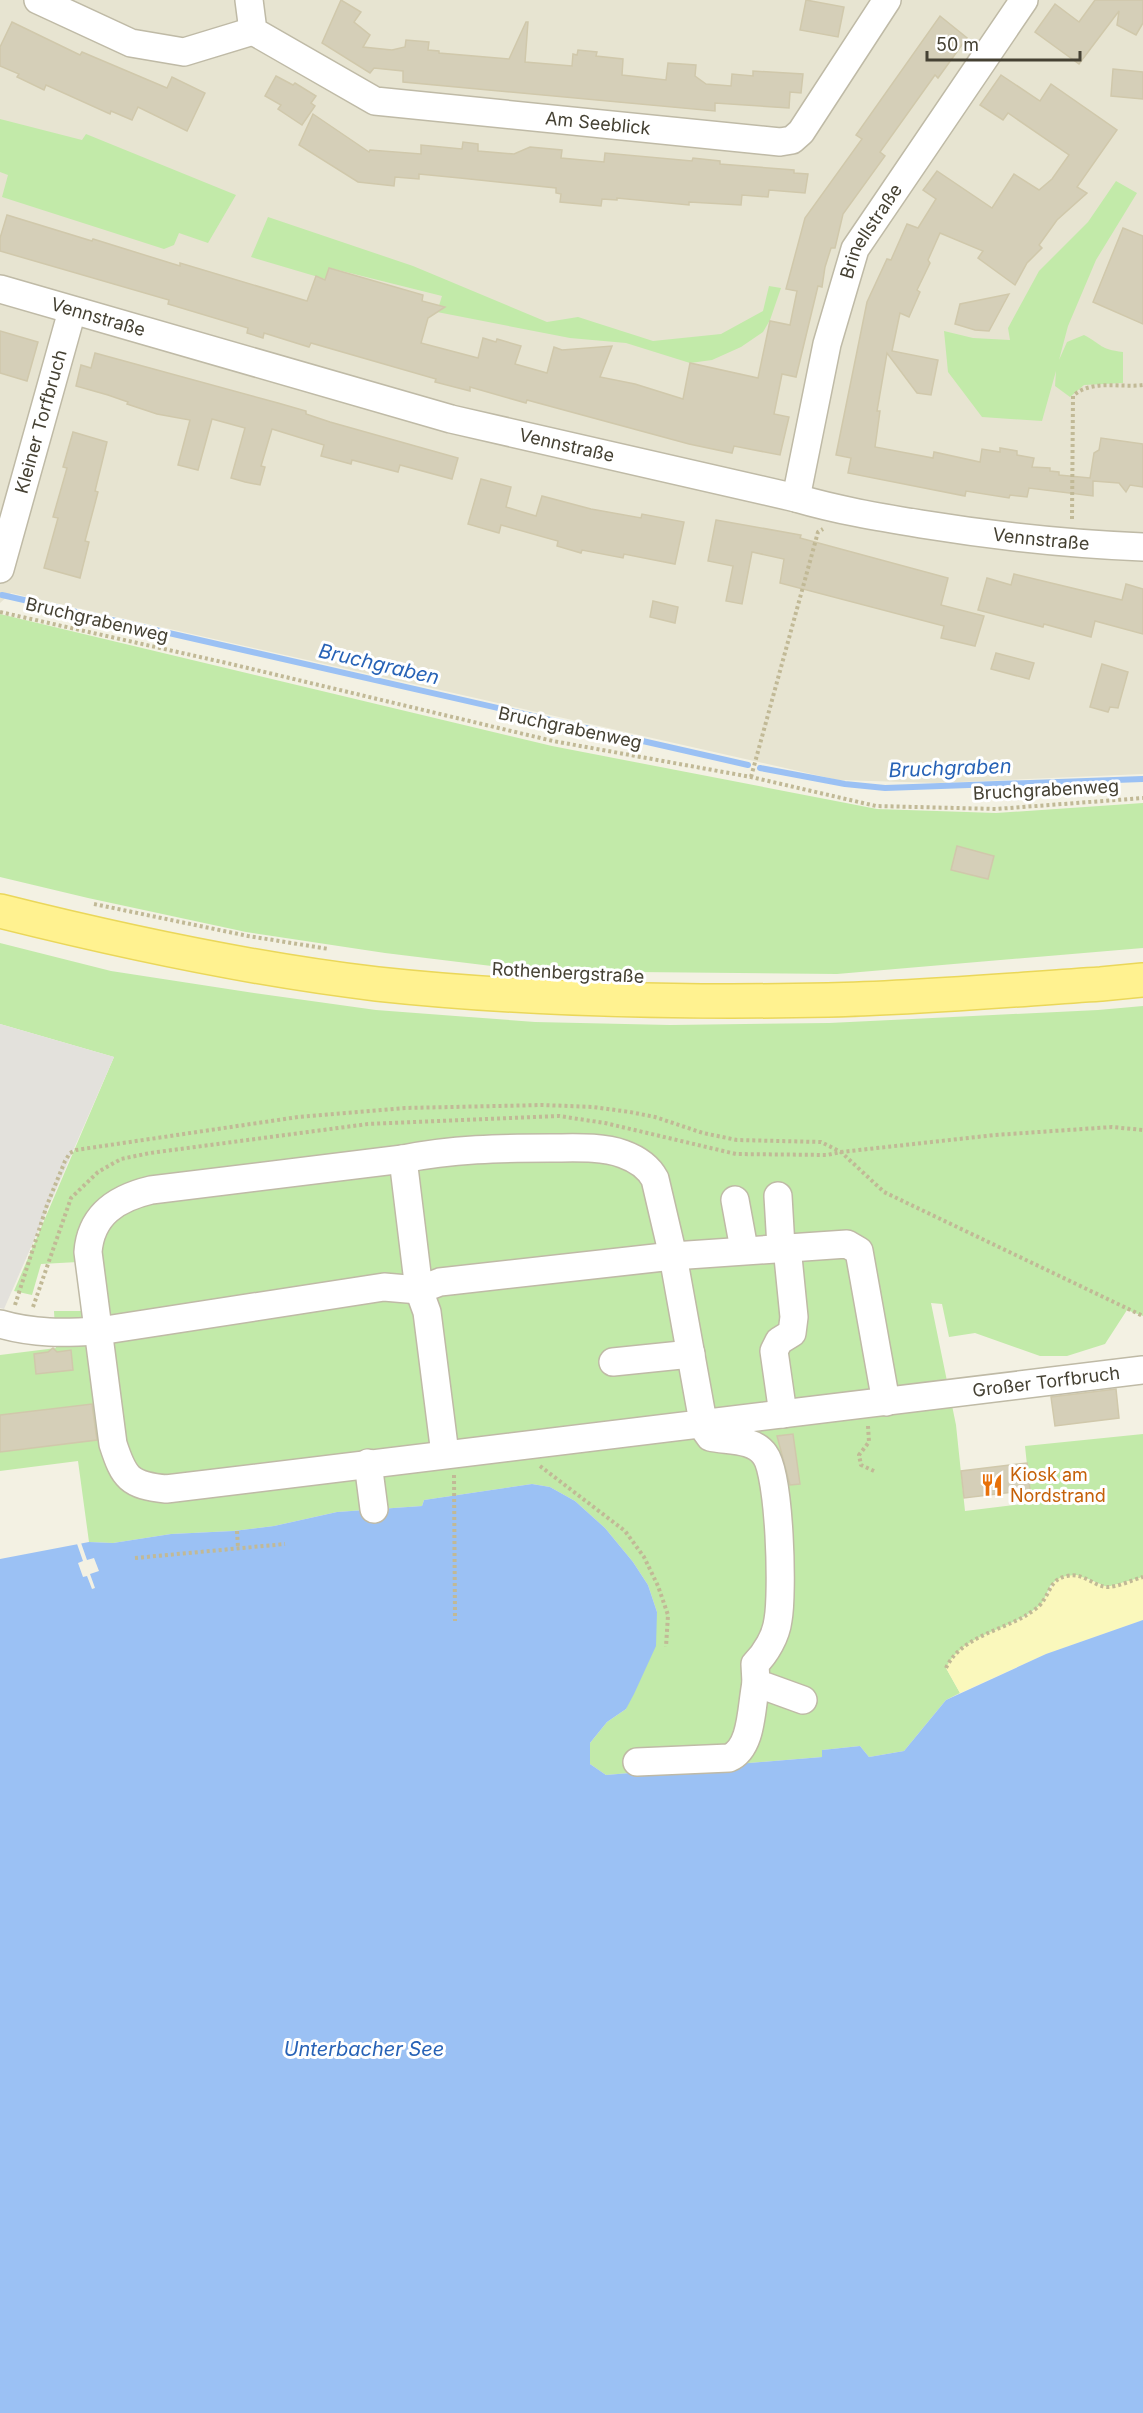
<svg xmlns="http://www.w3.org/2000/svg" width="1143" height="2413" font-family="Inter,sans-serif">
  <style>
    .residential { fill: #e7e4d1 }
    .green { fill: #c2eaa9 }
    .sand { fill: #faf8bc }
    .parking { fill: #e3e1dc }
    .water { fill: #9bc1f4 }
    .pier { fill: #f3f1e3 }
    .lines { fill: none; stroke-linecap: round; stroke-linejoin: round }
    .stream { stroke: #9bc1f4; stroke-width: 6 }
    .building { fill: #d5cfb8; stroke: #d0c8ab; stroke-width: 1.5 }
    .minor-casing { stroke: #bfbaa6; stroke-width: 30 }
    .major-casing { stroke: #ead75a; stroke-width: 36 }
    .path { stroke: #c1b996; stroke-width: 4; stroke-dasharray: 3 3; stroke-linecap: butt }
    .minor { stroke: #fff; stroke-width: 27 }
    .major { stroke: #fff290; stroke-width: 33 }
    .labels { text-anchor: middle; stroke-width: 6; stroke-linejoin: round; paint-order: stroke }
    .street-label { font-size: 18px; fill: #454133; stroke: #fff }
    .food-label { font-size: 18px; fill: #c56008; stroke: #fff; text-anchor: start }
    .water-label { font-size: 20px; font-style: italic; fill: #2762b6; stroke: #fff }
  </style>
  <rect width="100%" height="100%" fill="#f3f1e3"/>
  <polygon class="residential" points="0,0 1143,0 1143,774 937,783 838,780 11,593 0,603"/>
  <g class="green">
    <polygon points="0,119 82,140 86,134 236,195 208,243 179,233 174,245 164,249 2,197 8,175 0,172"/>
    <path d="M1116,181l21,12 -41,67 -28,66 -9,34 8,-18 17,-7c19,10 15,14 39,17v31l-39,2 -14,12 -15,-11 1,-15 -14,50 -60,-4 -34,-45 -4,-41 29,7 37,2 -2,-12 31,-57 49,-49z"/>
    <polygon points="268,217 413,266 547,322 578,317 653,341 721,334 763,311 769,286 781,288 770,320 763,332 741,347 712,360 690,363 626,343 570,338 437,312 442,296 330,268 325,279 251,257"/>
    <polygon points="0,614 552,746 877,809 996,813 1143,803 1143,948 837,974 533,971 385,953 246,932 88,898 0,877"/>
    <polygon points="0,943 111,971 254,993 376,1010 535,1022 670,1025 829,1023 1098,1010 1143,1006 1143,1316 1127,1310 1105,1344 1067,1356 1040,1356 975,1333 949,1337 942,1304 931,1303 956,1425 965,1511 1031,1503 1025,1446 1143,1434 1143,1577 1107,1587 1086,1578 1067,1576 1056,1580 1050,1586 1042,1604 1025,1616 964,1647 946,1668 960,1693 946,1700 904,1751 869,1757 860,1746 822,1750 822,1757 606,1775 590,1764 590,1743 607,1722 626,1709 657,1612 648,1585 633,1562 605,1528 575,1501 550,1487 532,1484 424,1500 422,1506 337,1512 274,1526 233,1531 171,1534 113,1543 89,1542 78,1461 0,1471 0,1355 56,1348 54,1311 81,1311 78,1262 41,1264 32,1295 14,1291 114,1057 0,1024"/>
  </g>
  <path class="sand" d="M1077,1575l30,12 36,-10v43l-97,34 -86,39 -14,-25c14,-30 53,-37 80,-52 5,-4 14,-9 17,-15 12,-17 8,-25 34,-26z"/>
  <polygon class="parking" points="0,1024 114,1057 4,1309 0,1308"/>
  <polygon class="water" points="532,1484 550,1487 575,1501 605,1528 633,1562 648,1585 657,1612 656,1646 634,1694 626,1709 607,1722 590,1743 590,1764 606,1775 822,1757 822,1750 860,1746 869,1757 904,1751 946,1700 1046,1654 1143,1620 1143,2413 0,2413 0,1559 89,1542 113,1543 171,1534 233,1531 274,1526 337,1512 422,1506 424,1500"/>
  <polygon class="pier" points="80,1540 87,1560 94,1558 99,1571 90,1574 95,1588 92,1589 87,1576 83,1577 78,1563 83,1561 76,1541"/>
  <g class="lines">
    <g class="stream">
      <polyline points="2,595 748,765"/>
      <polyline points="760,768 845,784 885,788 1143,779"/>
    </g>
  </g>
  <g class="building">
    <polygon points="341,0 361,12 354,22 370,35 363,47 392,50 405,47 406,40 429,42 428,50 439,51 439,53 509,59 526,22 528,22 525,62 572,66 573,54 577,55 578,50 597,52 596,56 623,59 622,75 666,80 668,63 696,65 695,76 706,84 731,86 732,74 753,76 753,71 803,74 801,93 790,92 789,108 715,103 715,111 403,82 403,71 374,68 370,73 322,43"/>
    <polygon points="806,0 844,7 838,37 800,30"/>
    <polygon points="1095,0 1143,0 1143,23 1136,35 1117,25 1119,11 1079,64 1035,32 1055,4 1079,22"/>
    <polygon points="940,16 967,38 938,78 935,75 880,152 885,156 843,214 835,248 831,248 825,267 822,287 818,286 796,377 782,374 774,414 789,417 780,455 734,446 732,453 689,444 527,400 526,403 470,387 470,391 435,382 436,379 311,343 309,347 264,333 263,338 247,333 248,328 168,304 169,300 0,251 0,238 7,215 92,241 93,239 180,266 180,263 307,301 316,276 325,280 329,268 423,295 422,301 445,307 428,318 421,343 478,358 483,338 496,342 497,339 521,346 515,364 547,373 554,347 562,350 612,346 600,377 635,384 683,399 690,363 758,378 770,321 790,325 797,291 786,289 805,218 862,139 856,135"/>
    <polygon points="12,22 80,55 82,52 167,88 172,77 205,93 187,131 138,107 132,120 111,111 110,114 46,85 44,90 17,77 19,74 0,66 0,47"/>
    <polygon points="1113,69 1143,72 1143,99 1111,96"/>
    <polygon points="1001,75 1040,101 1051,84 1117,130 1077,187 1087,193 1057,220 1039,245 1042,248 1027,263 1015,285 978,258 983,251 940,233 928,260 930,263 917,290 920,292 909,317 900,313 892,351 938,360 931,395 917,393 887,353 877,411 880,411 875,447 933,458 934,452 980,462 982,449 1000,452 1000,448 1017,451 1017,455 1034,458 1032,467 1050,468 1050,471 1059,472 1059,475 1090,478 1094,453 1099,450 1101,438 1143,444 1143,487 1130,485 1126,492 1119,483 1093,481 1093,496 1029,488 1027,497 1010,495 1009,498 966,491 965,496 848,473 851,458 836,455 867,302 887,259 891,260 907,224 918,228 936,199 923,190 937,171 992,208 1014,174 1039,190 1052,179 1069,155 1008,113 1003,120 980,105"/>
    <polygon points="276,76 293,85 295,83 316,96 311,103 315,106 302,125 278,109 281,105 265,96"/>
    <polygon points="313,114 369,152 370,150 421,154 421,145 462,149 463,142 478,144 478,151 514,154 530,147 562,150 561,158 604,162 605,153 692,161 693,158 720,161 720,164 794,170 794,173 808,174 805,193 769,190 768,197 742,195 741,205 689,202 689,205 617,198 617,200 602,199 601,206 560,202 561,194 556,193 556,188 460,178 419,174 419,179 395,177 394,186 358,182 299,145"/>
    <polygon points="1123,228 1143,236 1143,324 1093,302"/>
    <polygon points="1009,294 989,331 975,330 955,324 960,304"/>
    <polygon points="0,331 38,342 27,381 0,373"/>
    <polygon points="95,353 278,403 306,411 306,414 330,422 458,458 452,479 400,465 398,472 352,460 351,464 321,456 324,445 272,429 261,466 265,467 260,485 245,482 231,478 245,428 212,419 198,470 178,465 190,420 157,414 127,404 128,402 108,395 76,386 81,365 91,368"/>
    <polygon points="73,432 107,442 95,491 98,492 85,541 89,542 80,578 44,568 58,518 53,517 67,468 63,467"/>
    <polygon points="481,479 511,487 506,507 536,516 542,496 591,509 641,518 642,514 684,522 675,564 624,554 623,558 582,550 581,553 557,546 558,541 501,525 499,533 468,524"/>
    <polygon points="716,520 801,535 800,538 948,578 941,605 984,616 975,646 941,638 944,626 780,583 784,559 752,552 742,604 726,601 733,566 708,561"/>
    <polygon points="1014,574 1122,600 1126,584 1143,589 1143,634 1095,621 1091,637 1044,624 1043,627 978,610 987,578 1011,585"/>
    <polygon points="653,601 678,607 675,623 650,617"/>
    <polygon points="996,653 1034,663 1029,679 991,669"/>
    <polygon points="1102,664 1128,672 1118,708 1110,707 1108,712 1090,707"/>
    <polygon points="957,846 994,856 988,879 951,870"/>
    <polygon points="53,1348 57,1352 71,1350 73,1370 36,1374 34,1354 48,1352"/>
    <polygon points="1116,1389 1119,1418 1055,1426 1051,1397"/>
    <polygon points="92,1404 97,1440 0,1452 0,1415"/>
    <polygon points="793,1434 800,1484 790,1485 777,1436"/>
    <polygon points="1027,1463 1030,1490 964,1498 961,1471"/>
  </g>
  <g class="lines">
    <g class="minor-casing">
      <g id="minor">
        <polyline points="38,0 131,43 184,52 253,31"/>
        <path id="s1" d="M249,0l4,31 122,70 405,41 12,-2 9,-8 86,-132"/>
        <path id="s2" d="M0,289l451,130 345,79c41,12 82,19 125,26 74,12 147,20 222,23"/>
        <path id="s3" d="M796,498l31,-154 28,-95 169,-249"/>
        <path id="s4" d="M0,569l72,-258"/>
        <polyline points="403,1159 419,1290 427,1312 445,1454"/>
        <polyline points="778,1196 781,1247"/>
        <polyline points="735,1200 744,1249"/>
        <path d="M0,1324c34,10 64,9 99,7l285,-44 35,3 21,-8 233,-26 174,-12 12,7 27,151"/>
        <polyline points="613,1362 691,1354"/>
        <polyline points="783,1414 774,1351 779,1341 792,1333 794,1317 787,1247"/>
        <polyline points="368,1463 374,1509"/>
        <path id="s5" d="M803,1700l-47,-17 -1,-19c11,-11 21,-28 23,-44 5,-27 2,-145 -13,-165 -11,-17 -38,-14 -55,-18l-5,-7 -2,-8 -30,-166 -18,-77c-7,-13 -18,-20 -32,-25 -22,-8 -50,-6 -73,-6 -49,0 -98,1 -147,11l-252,31c-34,8 -60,24 -63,62l25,192c11,34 16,41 53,45 325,-42 651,-78 977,-119"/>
        <path d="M637,1762l92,-4c24,-10 22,-52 27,-75"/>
      </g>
    </g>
    <g class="major-casing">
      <path id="major" d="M0,911c124,31 249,58 377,73 149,16 301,19 451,16 91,-2 182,-10 273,-16l42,-4"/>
    </g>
    <g class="path">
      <path d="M1072,519l1,-123c18,-17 48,-8 70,-11"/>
      <polyline points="0,612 231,664 553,741 751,777 876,806 996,809 1143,798"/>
      <polyline points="751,777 818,532 823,529"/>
      <polyline points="94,904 248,936 329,949"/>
      <polyline points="15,1305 47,1205 65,1161 70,1153 76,1150 298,1117 405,1108 543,1105 593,1107 630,1112 655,1117 703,1133 737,1140 821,1142 841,1152 884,1192 1143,1316"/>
      <polyline points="33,1307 71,1198 98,1172 121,1159 150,1153 368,1124 559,1116 605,1123 736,1154 827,1155 841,1152 995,1135 1112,1127 1143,1130"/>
      <polyline points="868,1426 869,1442 859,1455 861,1465 874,1471"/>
      <polyline points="540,1466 625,1531 644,1557 658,1586 668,1615 666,1647"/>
      <polyline points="454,1475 455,1621"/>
      <polyline points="237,1531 238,1548"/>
      <polyline points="135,1558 285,1544"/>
      <path d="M946,1668c14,-30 53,-37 79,-52 6,-4 15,-9 18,-15 8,-11 8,-22 24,-25 16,-4 26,10 40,11 11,0 25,-7 36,-10"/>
    </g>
    <use href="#minor" class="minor"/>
    <use href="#major" class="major"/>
  </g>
  <defs>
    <g id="restaurant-bare" transform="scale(1.8)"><path d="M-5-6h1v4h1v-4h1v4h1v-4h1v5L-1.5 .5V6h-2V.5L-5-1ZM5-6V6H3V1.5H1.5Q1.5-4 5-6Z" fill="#e8710a" stroke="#fff" stroke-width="2.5" paint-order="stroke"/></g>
  </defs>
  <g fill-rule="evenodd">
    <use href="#restaurant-bare" x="992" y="1485"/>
  </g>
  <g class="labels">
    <g class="street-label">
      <text dy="6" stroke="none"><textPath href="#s1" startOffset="396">Am Seeblick</textPath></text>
      <text dy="6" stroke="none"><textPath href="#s3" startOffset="279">Brinellstraße</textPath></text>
      <text dy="6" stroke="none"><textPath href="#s2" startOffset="102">Vennstraße</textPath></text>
      <text dy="6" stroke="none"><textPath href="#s4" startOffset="153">Kleiner Torfbruch</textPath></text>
      <text dy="6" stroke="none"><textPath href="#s2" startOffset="588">Vennstraße</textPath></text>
      <text dy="6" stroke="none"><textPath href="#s2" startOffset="1072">Vennstraße</textPath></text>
      <text transform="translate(97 620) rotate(13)" y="6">Bruchgrabenweg</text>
      <text transform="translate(570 728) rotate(12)" y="6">Bruchgrabenweg</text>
      <text transform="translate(1046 790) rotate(-3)" y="6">Bruchgrabenweg</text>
      <text transform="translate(568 973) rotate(3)" y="6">Rothenbergstraße</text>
      <text dy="6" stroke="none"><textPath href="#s5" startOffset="2380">Großer Torfbruch</textPath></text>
    </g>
    <g class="food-label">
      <text x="1010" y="1481">Kiosk am<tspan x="1010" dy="21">Nordstrand</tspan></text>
    </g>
    <g class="water-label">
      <text transform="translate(379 664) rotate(13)" y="7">Bruchgraben</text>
      <text transform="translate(950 768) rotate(-2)" y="7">Bruchgraben</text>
      <text x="364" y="2056">Unterbacher See</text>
    </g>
  </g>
  <path d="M927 51v9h153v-9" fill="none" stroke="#454133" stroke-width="3"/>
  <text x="936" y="51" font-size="18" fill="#454133" stroke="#ffffff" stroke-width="4.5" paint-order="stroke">50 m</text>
</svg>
